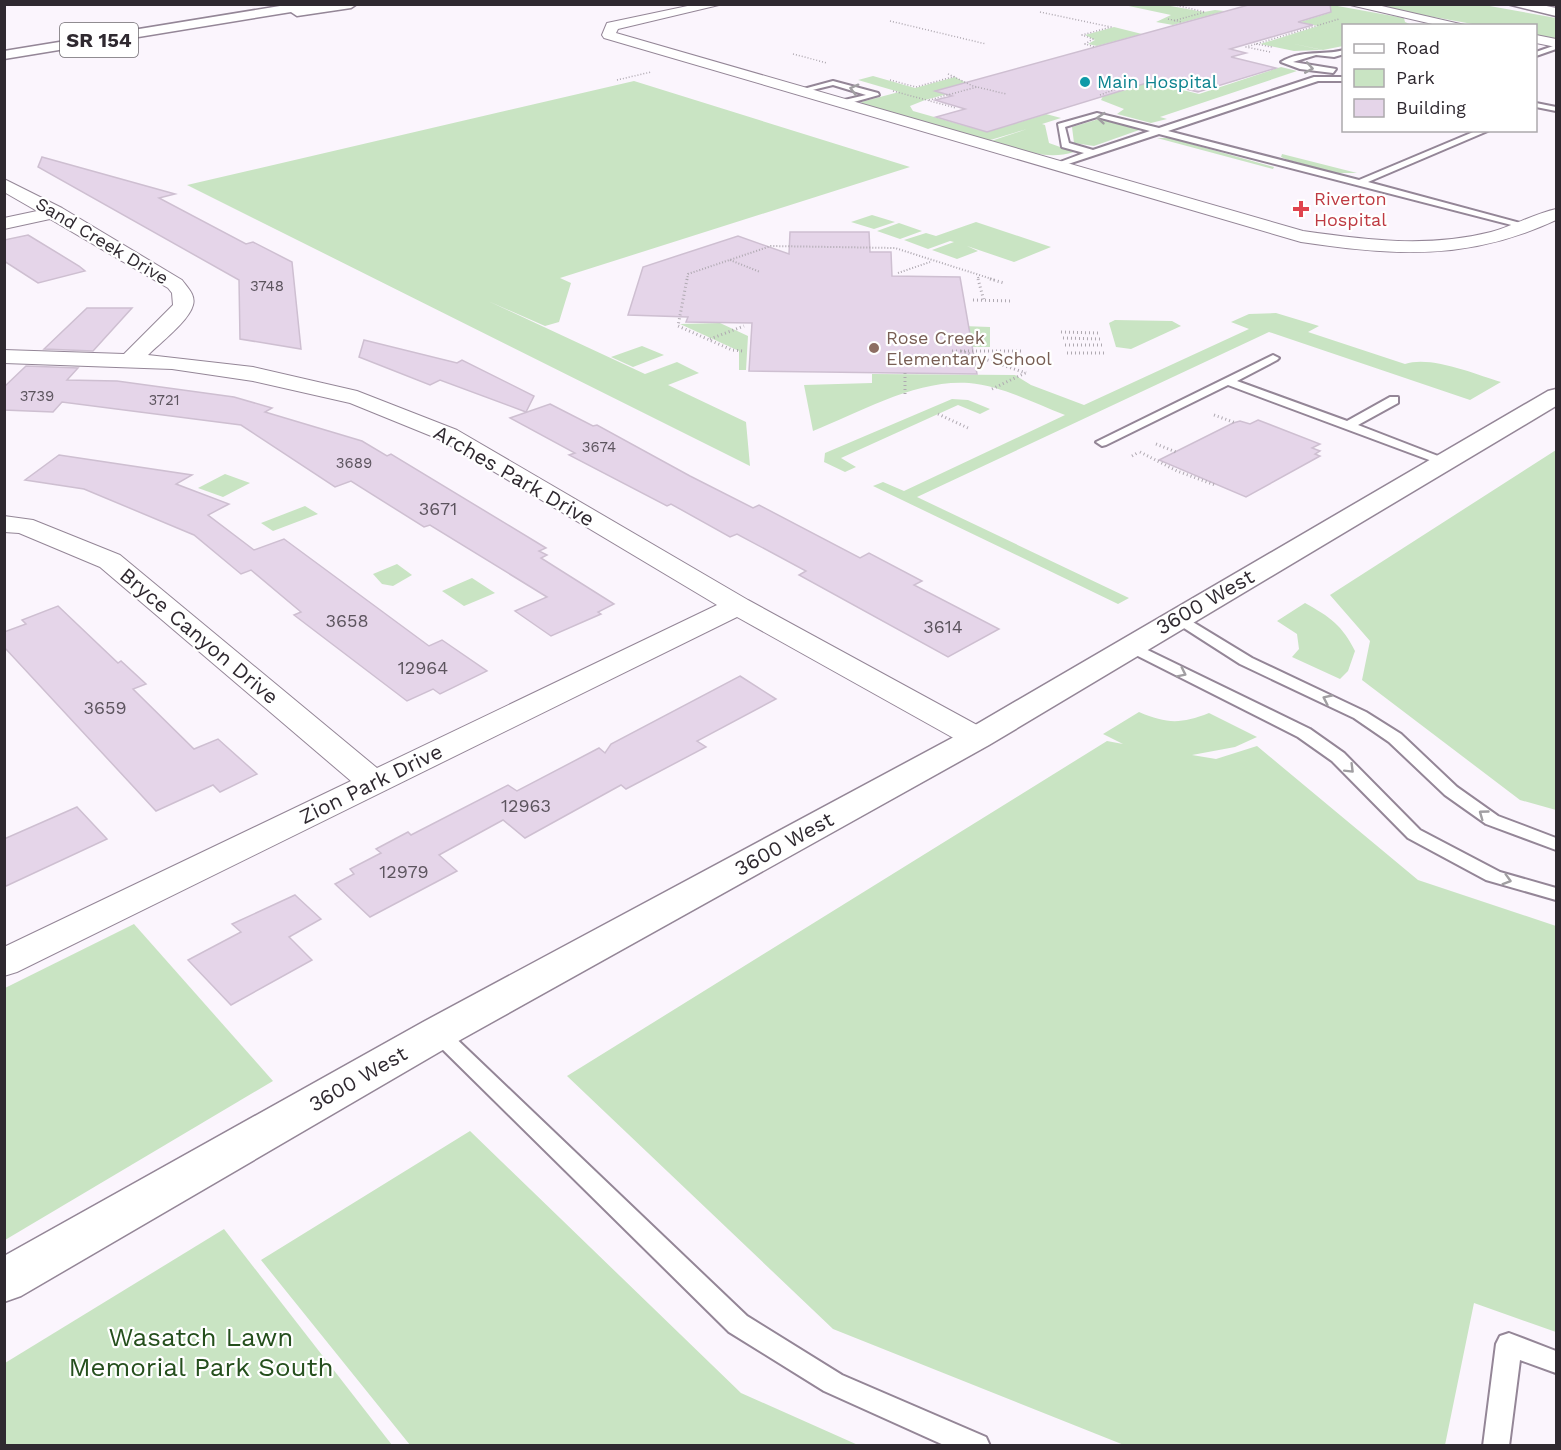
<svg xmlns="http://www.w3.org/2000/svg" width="1561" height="1450" font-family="'Work Sans',sans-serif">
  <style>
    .green { fill: #c9e4c3 }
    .building { fill: #e5d5e9; stroke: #cebfd1; stroke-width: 1.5 }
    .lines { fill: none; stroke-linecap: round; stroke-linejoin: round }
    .service-casing { stroke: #948697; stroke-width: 4 }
    .minor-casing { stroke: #948697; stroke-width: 2 }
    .secondary-casing { stroke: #948697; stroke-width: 3 }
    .primary-casing { stroke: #948697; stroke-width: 3 }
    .motorway-casing { stroke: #948697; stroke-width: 3 }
    .path-far2 { stroke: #afa9b1; stroke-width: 1.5; stroke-dasharray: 1 2; stroke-linecap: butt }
    .path-far1 { stroke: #afa9b1; stroke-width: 2; stroke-dasharray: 1 2; stroke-linecap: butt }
    .path { stroke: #afa9b1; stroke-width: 3; stroke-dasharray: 1 3; stroke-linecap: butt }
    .service { fill: #fff; fill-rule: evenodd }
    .minor { fill: #fff; fill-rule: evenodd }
    .secondary { fill: #fff; fill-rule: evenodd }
    .primary { fill: #fff; fill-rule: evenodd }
    .motorway { fill: #fff; fill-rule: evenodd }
    .oneway { stroke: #a19fa2 }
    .culture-dot { fill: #0f9aa8; stroke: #fff; stroke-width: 2 }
    .health-dot { fill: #e0444e; stroke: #fff; stroke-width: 2 }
    .education-dot { fill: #8d6e63; stroke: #fff; stroke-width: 2 }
    .labels { text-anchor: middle; stroke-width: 4.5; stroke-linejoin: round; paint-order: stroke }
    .far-number-label { font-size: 15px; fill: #5c545e }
    .far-culture-label { font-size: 18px; fill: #0d838f; stroke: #fff; text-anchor: start }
    .far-health-label { font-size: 18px; fill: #be3a42; stroke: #fff; text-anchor: start }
    .far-street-label { font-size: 18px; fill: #2f2930; stroke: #fff }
    .far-education-label { font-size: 18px; fill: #785e54; stroke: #fff; text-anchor: start }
    .number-label { font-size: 18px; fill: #5c545e }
    .shield { fill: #fff; stroke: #6d696e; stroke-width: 1.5 }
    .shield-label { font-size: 20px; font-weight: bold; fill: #2f2930 }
    .street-label { font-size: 21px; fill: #2f2930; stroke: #fff }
    .near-park-label { font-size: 26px; fill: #254f1d; stroke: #fff }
  </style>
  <rect width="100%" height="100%" fill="#fbf5fd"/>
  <g class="green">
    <polygon points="1124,5 1165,5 1204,12 1215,10 1225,11 1173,25 1156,22 1171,15"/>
    <polygon points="1288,5 1332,5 1404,18 1405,22 1412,25 1344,26 1343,46 1323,50 1290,43 1322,50 1294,51 1260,44 1318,26 1300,22 1329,13"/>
    <polygon points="1367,5 1484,5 1556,18 1556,40 1536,36 1536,26 1478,25"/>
    <polygon points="1114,27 1142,34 1097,46 1088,44 1095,40 1085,35"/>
    <polygon points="1281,67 1297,71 1160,117 1167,119 1151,123 1117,114 1124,109 1101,100 1104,94 1145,81 1199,94"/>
    <path d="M873,76l42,12 40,-11 19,10 -49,13 -15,6 3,5 74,21 59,-18 15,4 -19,6 3,1 4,18 25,9c-29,9 -54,-3 -83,-11l36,-12 -40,12 -123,-36 -3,-3 38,-10 -41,-12z"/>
    <polygon points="634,81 910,167 560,278 571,283 559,322 545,326 488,301 645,374 677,362 699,373 668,385 746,422 750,466 187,185"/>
    <polygon points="1099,119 1142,129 1094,146 1074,143 1072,127"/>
    <polygon points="1157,138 1170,138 1274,167 1273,169"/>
    <polygon points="1282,154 1357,173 1336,173 1288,160 1281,157"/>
    <polygon points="872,215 895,222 874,229 851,222"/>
    <polygon points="976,222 1051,247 1014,262 967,246 978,251 957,259 932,250 954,242 950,241 928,249 904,240 926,233 936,236"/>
    <polygon points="899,223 922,231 900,239 877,231"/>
    <path d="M1276,313l43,13 -11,6 97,32c25,-9 70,10 96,18l-31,18 -201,-68 -352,165 212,101 -11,6 -245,-118 10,-4 21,9 161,-76c-31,-12 -63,-29 -96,-32 -52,-4 -109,29 -156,48l-9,-46 68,-2v-9l143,1 16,10 53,20 165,-76 -18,-7 18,-8z"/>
    <polygon points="1115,320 1172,321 1181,326 1131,349 1116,347 1109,323"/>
    <polygon points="720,323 748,336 746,370 739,370 739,351 680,324"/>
    <polygon points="963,326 990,327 990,347 967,347"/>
    <polygon points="642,346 664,355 633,367 611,357"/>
    <polygon points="952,399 968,400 990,409 980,414 958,405 841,458 856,467 845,472 824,462 825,453"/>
    <polygon points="1556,450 1556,810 1520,800 1362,680 1370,641 1330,595"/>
    <polygon points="225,474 250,483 223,497 198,488"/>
    <polygon points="305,506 318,514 273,531 261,523"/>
    <polygon points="397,564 412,575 393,586 382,584 373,574"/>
    <polygon points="472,578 495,593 464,606 442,591"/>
    <path d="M1305,603c25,14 37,22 50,48l-7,20 -8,8 -48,-22 7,-8 -2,-15 -20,-13z"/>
    <path d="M1139,712c28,12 42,12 70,1l48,24 -22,10 -43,8 24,4 41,-13 161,134 138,46v406l-82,-29 -29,142h-321l-291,-116 -266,-253 540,-335 16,3 -20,-10z"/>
    <polygon points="134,924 273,1081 5,1240 5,988"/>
    <polygon points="470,1131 741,1393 858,1445 410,1445 261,1260"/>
    <polygon points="224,1229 392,1445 5,1445 5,1363"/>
  </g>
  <g class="building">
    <polygon points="1252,4 1330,4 1331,12 1298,22 1313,25 1230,49 1246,53 1231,57 1276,68 1198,92 1153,81 987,132 936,117 965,109 935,100 952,96 935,91"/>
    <polygon points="42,157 175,194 159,198 246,244 253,242 292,262 301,349 240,339 239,280 38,167"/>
    <polygon points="790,232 869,232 870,252 891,252 892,276 960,277 977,374 749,371 752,323 686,322 688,317 628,315 643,267 738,236 789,254"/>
    <polygon points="28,235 79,266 85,271 38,283 4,261 4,240"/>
    <polygon points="87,308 132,308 93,351 44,349"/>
    <polygon points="364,340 457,363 462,360 534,396 526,412 440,380 430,385 359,357"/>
    <polygon points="26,366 78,368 67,380 117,381 234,397 272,408 265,412 362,441 387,456 391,454 546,548 539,551 547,555 541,558 614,604 598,612 601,614 551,636 515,611 547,597 430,525 424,527 351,481 335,487 241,425 62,402 53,412 4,410 4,387"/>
    <polygon points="550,404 593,426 597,425 690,476 753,508 759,505 860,558 869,553 922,581 914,585 999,629 948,657 799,575 806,571 737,534 730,537 671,504 667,506 569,455 575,453 510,418"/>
    <polygon points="1258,420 1320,444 1312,448 1320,451 1315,454 1320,456 1246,497 1159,460 1233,423 1240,421 1250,424"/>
    <polygon points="59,455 192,475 176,484 229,504 208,515 254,550 284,539 429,646 442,640 487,671 440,694 433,689 407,701 294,615 301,612 251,570 241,574 194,535 84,489 25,480"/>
    <polygon points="58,606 118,663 121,661 146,684 133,689 194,749 218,739 257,774 220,792 213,785 156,811 4,647 4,632 26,624 22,620"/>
    <polygon points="740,676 776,699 697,741 706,747 626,789 621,785 525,838 503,820 439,855 457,871 370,917 335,884 354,874 350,869 381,853 376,849 408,832 411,835 508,785 517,791 599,748 605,753 611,744"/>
    <polygon points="77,807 107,839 4,887 4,839"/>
    <polygon points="295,895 321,919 289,937 312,960 231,1005 188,960 241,932 232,924"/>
  </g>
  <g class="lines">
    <g class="service-casing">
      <g id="service">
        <polygon points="1556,45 1556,49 1536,56 1536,52"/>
        <path d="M1344,50v4l-10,3 -18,-2 -23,7 43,7 -3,4 -33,-4 -19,-7c22,-13 41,-6 63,-12z"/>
        <path d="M1314,77h30v4h-26l-150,50 191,49 119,-50h12l-122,52 167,45 -8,2 -368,-95 -100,33 -7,-2 32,-12 -22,-6 -4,-23 39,-11 62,15zM1097,117l53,14 -57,19 -24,-7 -4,-16z"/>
        <polygon points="833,81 878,93 879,95 843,105 840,101 866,95 833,85 800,93 796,91"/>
        <polygon points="1536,103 1556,107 1556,111 1536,107"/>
        <polygon points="1273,355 1279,358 1277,360 1237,381 1347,421 1390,397 1398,397 1398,403 1358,425 1451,461 1450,464 1440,464 1228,385 1106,445 1102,446 1096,442"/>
        <polygon points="1178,613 1252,658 1366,712 1401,734 1457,787 1498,816 1556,838 1556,850 1486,824 1445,795 1389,742 1354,718 1240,664 1173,621 1170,618"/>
        <polygon points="1129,641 1310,729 1344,753 1420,830 1500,872 1556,888 1556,900 1486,880 1408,838 1332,761 1298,737 1124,649 1121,646"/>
        <polygon points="438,1025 445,1028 747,1316 842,1375 986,1437 990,1446 946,1446 824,1391 729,1332 431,1038 428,1033 431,1028"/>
        <polygon points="1509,1333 1556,1351 1556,1373 1520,1360 1509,1446 1483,1446 1496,1344 1500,1336"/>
      </g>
    </g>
    <g class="minor-casing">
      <g id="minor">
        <path d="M697,4h26l-105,25 -2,4 687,198c63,9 125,17 188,1 22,-6 43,-18 65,-23v11c-88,41 -162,36 -255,22l-697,-204 -2,-3 5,-12z"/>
        <polygon points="1346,4 1373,4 1469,26 1441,26"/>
        <polygon points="1536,35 1556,39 1556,47 1536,43"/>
        <path d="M4,179l58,29 120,72c5,7 14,15 11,25 -4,16 -33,38 -45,50l105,12 104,24 100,39 291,170 240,131 5,7 -5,7 -11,3 -11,-3 -229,-128 -720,355 -13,4v-29l347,-166 -251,-214 -81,-34 -15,-1v-16l29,4 87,35 257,213 340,-163 -276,-165 -91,-37 -97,-22 -81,-12 -168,-6v-13l120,4 49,-49 -1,-12 -4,-5 -118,-69 -46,10v-11l33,-7 -33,-19z"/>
      </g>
    </g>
    <g class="secondary-casing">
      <polygon id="secondary" points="1556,389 1556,406 989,745 453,1044 21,1296 4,1302 4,1256 423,1022 965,731 1548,391"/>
    </g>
    <g class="primary-casing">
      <polygon id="primary" points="1507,4 1537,4 1556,8 1556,16"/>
    </g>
    <g class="motorway-casing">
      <polygon id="motorway" points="292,4 357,4 351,8 297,16 291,12 4,59 4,51"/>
    </g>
    <g class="path-far2">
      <polyline points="1171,4 1205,12 1173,21"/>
      <polyline points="1040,12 1111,27 1082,35 1093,39 1085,44 1095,47"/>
      <polyline points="1168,19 1182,22"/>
      <polyline points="890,21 986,44"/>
      <polyline points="1256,44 1272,47"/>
      <polyline points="1270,52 1246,47 1339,19"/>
      <polyline points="793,54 827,63"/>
      <polyline points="948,74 973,86 1006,94"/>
      <polyline points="617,80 651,72"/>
      <polyline points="890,80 916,87 956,76"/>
      <polyline points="893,91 956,108"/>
      <polyline points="1100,95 1116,89"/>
      <polyline points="929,100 977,87"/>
    </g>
    <g class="path-far1">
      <polyline points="730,260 760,272"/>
      <polyline points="898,273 930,262"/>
      <polyline points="978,277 979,280"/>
      <polyline points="687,280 688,274 771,246 895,248 995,280"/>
    </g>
    <g class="path">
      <polyline points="687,279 678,326 732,350 743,351"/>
      <polyline points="978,279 984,301"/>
      <polyline points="990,279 1004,283"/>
      <polyline points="973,300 1012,301"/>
      <polyline points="1061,332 1098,333"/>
      <polyline points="1063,338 1100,339"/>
      <polyline points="710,339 744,326"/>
      <polyline points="1065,345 1102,345"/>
      <polyline points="952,351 1021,351"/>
      <polyline points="961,351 1026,373"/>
      <polyline points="1067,353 1104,353"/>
      <polyline points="905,373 905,396"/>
      <polyline points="992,389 1025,373"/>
      <polyline points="938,414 968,428"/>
      <polyline points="1214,415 1236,423"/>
      <polyline points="1156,444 1176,452"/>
      <polyline points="1140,452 1177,471 1215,485"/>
      <polyline points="1132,456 1139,452"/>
    </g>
    <use href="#service" class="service"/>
    <use href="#minor" class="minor"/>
    <use href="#secondary" class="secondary"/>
    <use href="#primary" class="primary"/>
    <use href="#motorway" class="motorway"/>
  </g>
  <defs><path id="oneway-chevron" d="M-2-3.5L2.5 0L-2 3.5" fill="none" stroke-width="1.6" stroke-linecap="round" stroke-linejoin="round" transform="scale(1.5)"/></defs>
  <g class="oneway">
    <use href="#oneway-chevron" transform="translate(1309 68) rotate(10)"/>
    <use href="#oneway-chevron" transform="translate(854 89) rotate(-165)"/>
    <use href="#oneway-chevron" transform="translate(1101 118) rotate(-175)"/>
    <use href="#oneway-chevron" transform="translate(1182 673) rotate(26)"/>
    <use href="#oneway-chevron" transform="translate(1327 699) rotate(-155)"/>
    <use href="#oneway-chevron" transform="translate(1350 769) rotate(45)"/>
    <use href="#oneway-chevron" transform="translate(1483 814) rotate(-144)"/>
    <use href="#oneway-chevron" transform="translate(1507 880) rotate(16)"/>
  </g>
  <circle class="culture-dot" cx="1085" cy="82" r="6"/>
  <path class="health-dot" d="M1298 200h6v6h6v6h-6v6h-6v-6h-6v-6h6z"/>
  <circle class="education-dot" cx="874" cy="348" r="6"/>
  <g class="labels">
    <g class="far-number-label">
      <text x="267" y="291">3748</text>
      <text x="37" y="401">3739</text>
      <text x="164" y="405">3721</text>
      <text x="599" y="452">3674</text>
      <text x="354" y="468">3689</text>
    </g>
    <g class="far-culture-label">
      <text x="1097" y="88">Main Hospital</text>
    </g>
    <g class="far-health-label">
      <text x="1314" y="205">Riverton<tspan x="1314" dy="21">Hospital</tspan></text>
    </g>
    <g class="far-street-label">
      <text transform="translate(102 241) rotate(31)" y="6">Sand Creek Drive</text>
    </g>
    <g class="far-education-label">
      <text x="886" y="344">Rose Creek<tspan x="886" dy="21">Elementary School</tspan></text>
    </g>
    <g class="number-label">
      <text x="438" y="515">3671</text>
      <text x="347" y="627">3658</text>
      <text x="943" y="633">3614</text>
      <text x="423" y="674">12964</text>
      <text x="105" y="714">3659</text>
      <text x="526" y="812">12963</text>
      <text x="404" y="878">12979</text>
    </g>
    <rect class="shield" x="60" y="23" width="78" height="34" rx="4.5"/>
    <g class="shield-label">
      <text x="99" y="47">SR 154</text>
    </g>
    <g class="street-label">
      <text transform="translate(514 476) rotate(30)" y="7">Arches Park Drive</text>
      <text transform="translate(1205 602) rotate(-30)" y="7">3600 West</text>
      <text transform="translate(199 636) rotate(40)" y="7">Bryce Canyon Drive</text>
      <text transform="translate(371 784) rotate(-26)" y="7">Zion Park Drive</text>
      <text transform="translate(784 844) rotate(-29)" y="7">3600 West</text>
      <text transform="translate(358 1079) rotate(-30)" y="7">3600 West</text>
    </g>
    <g class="near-park-label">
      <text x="201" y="1346">Wasatch Lawn<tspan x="201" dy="30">Memorial Park South</tspan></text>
    </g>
  </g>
  <rect width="1561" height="1450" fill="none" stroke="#2f2930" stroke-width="12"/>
  <rect x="1342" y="24" width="195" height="108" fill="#ffffff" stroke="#aca9ac" stroke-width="1.5"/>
  <rect x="1354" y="44" width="30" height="9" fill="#ffffff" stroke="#aca9ac" stroke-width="1.5"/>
  <text x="1396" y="54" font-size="18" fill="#2f2930">Road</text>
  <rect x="1354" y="69" width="30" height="18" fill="#c9e4c3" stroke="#aca9ac" stroke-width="1.5"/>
  <text x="1396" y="84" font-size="18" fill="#2f2930">Park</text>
  <rect x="1354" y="99" width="30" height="18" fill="#e5d5e9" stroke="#aca9ac" stroke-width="1.5"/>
  <text x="1396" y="114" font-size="18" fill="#2f2930">Building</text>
</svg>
